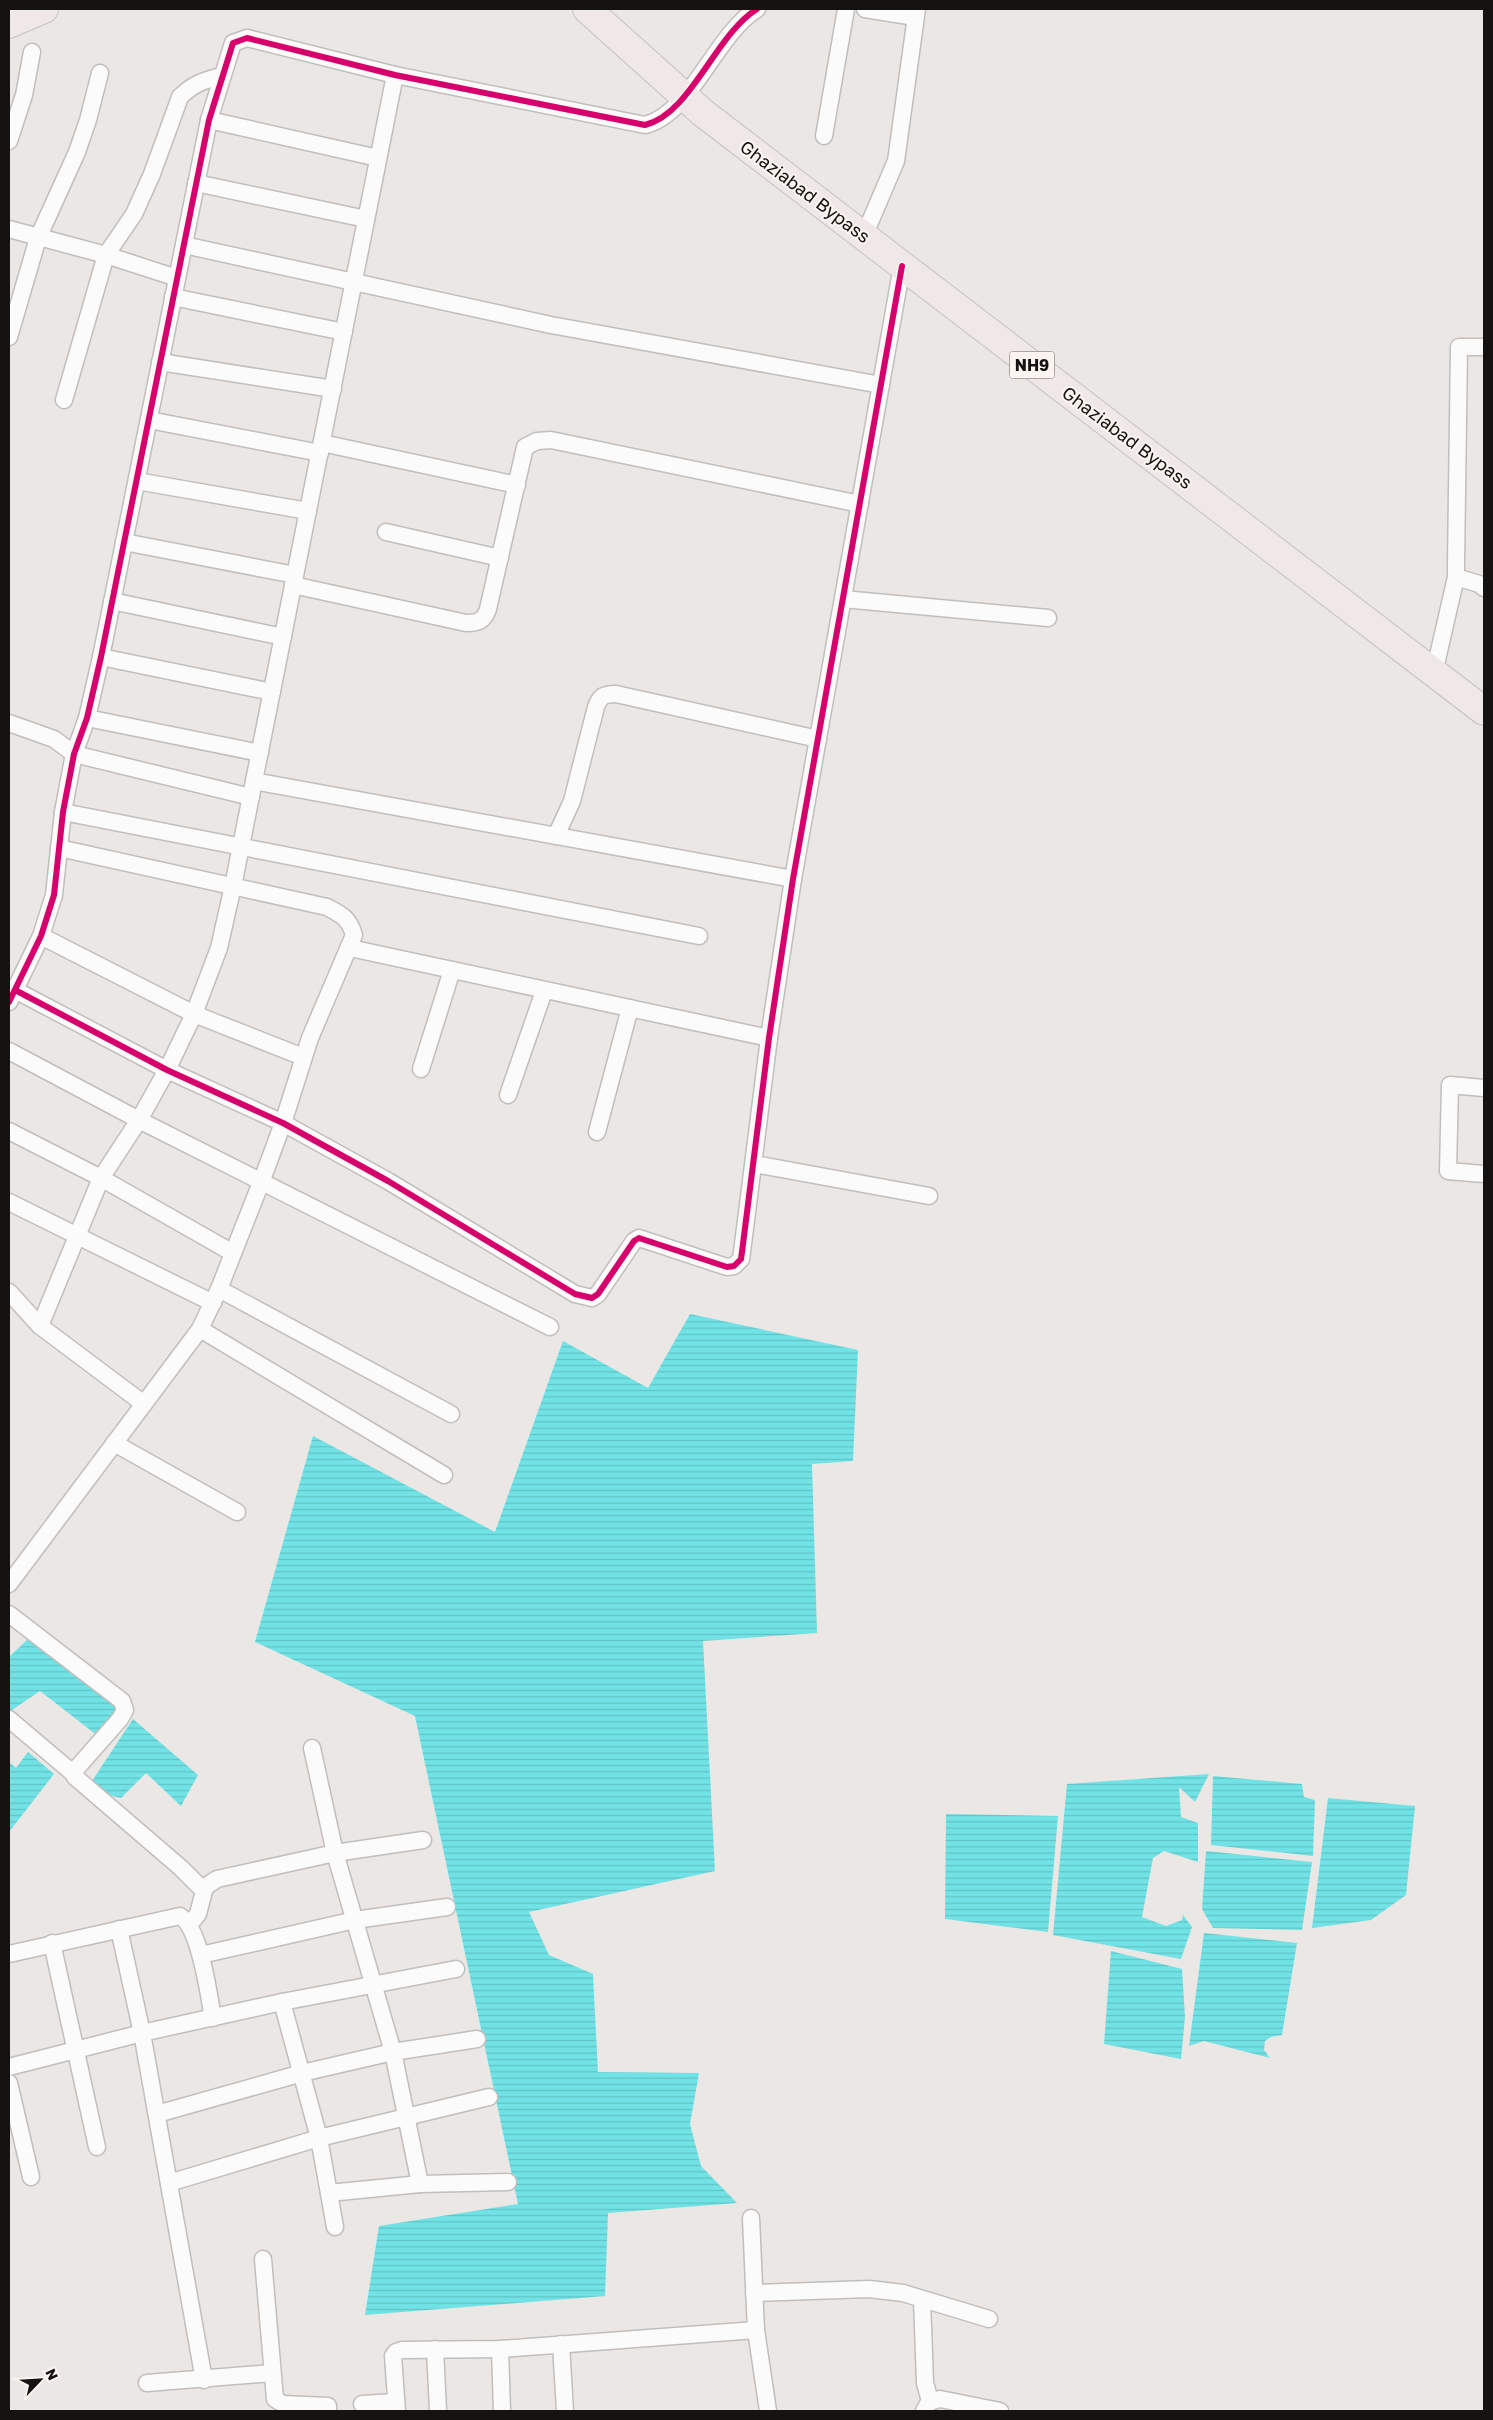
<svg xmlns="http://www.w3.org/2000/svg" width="1493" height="2420" font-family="'Golos Text',sans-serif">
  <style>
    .water { fill: url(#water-rules) }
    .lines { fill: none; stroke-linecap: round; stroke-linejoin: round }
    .minor-casing { stroke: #c1bebc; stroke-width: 19 }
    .trunk-casing { stroke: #c4c2c1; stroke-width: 30 }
    .minor { stroke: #fcfbfb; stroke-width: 16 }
    .trunk { stroke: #f0e8e8; stroke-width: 28 }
    .cycleway-casing { stroke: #fbf4f0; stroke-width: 9 }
    .cycleway { stroke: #d6006c; stroke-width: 6 }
    .labels { text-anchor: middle; stroke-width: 4; stroke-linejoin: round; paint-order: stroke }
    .shield { fill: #fbf4f0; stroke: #5a5654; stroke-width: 1 }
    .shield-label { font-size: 16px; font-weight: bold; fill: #151311 }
    .street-label { font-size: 18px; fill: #151311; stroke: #fbf4f0 }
  </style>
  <defs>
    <pattern id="water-rules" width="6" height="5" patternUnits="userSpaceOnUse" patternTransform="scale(1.25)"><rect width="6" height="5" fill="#71e3e6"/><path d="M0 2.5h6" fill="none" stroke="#61c2c4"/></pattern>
  </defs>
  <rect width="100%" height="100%" fill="#eae7e5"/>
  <g class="water">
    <polygon points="690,1314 858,1350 853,1461 812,1464 817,1633 703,1641 715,1871 529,1912 549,1955 593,1974 598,2072 699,2073 690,2124 701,2166 737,2203 608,2213 605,2296 365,2315 379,2226 518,2204 415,1716 255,1642 313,1436 495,1532 563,1341 648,1388"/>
    <polygon points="27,1640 125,1700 98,1736 40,1691 9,1712 9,1657"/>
    <polygon points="133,1719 198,1775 181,1806 146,1773 121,1798 86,1790"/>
    <polygon points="28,1752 54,1774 9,1832 9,1762 16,1768"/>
    <polygon points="1209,1774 1195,1802 1179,1787 1181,1817 1198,1823 1198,1862 1164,1851 1153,1858 1142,1917 1166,1926 1182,1920 1183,1915 1192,1927 1181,1959 1053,1935 1067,1784"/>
    <polygon points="1213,1776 1302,1784 1304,1797 1315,1800 1313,1856 1211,1845"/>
    <polygon points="1328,1798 1415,1806 1406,1895 1371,1920 1312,1928"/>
    <polygon points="946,1814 1058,1816 1048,1932 945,1919"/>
    <polygon points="1206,1851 1312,1862 1302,1930 1213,1928 1202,1909"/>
    <polygon points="1204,1933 1297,1943 1282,2035 1271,2037 1265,2041 1264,2050 1270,2058 1204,2041 1189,2046"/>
    <polygon points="1111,1951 1182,1969 1185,2017 1181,2059 1104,2044"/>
  </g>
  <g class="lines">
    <g class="minor-casing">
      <g id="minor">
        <polyline points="865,9 915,17"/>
        <polyline points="209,120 378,158"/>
        <polyline points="824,136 846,9"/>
        <polyline points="9,141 24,95 32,52"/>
        <polyline points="196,183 366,219"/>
        <polyline points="9,229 106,255 177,278"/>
        <polyline points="864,236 896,161 917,9"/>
        <polyline points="184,245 551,325 881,385"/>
        <polyline points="173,297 344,332"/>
        <polyline points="9,337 38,238 77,152 88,120 100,73"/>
        <polyline points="1484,347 1459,347 1456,563 1456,577 1479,584 1484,588"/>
        <polyline points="160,362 333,389"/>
        <path d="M64,400l42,-145 28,-41 18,-40 28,-77c13,-13 24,-17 42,-21"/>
        <polyline points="149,420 320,453"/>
        <polyline points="322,443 517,485"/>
        <polyline points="137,481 308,511"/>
        <polyline points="386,532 500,558"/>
        <polyline points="124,542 295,575"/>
        <path d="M293,585l173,38c12,0 18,-2 22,-14l37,-162 12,-6 14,-1 309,64"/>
        <polyline points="843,599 1048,618"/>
        <polyline points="112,601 283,637"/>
        <polyline points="101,657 272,692"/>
        <polyline points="1434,673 1456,577"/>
        <polyline points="87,718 260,753"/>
        <polyline points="9,723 54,739 74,754 251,797"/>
        <polyline points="254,781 793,879"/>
        <polyline points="63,812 699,936"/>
        <path d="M556,836l16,-35 24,-94c4,-11 8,-13 20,-13l202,45"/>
        <polyline points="41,936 194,1014 303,1057"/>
        <polyline points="350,948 769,1038"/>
        <polyline points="15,990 167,1070 283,1123 388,1181 575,1294 592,1298 598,1294 634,1241 639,1238 727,1267 734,1266 741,1259 742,1252 769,1038 793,879 902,266"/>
        <path d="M9,1002l32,-66 13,-41 9,-83 11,-58 13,-36 14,-61 108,-537 24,-77 14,-5 148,37 250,50c46,-11 70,-90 112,-116"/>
        <polyline points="9,1051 139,1120 550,1327"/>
        <polyline points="421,1069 452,970"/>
        <polyline points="1484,1088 1450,1085 1448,1171 1484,1174"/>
        <polyline points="508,1095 544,991"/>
        <polyline points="9,1131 101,1178 233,1253"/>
        <polyline points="597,1132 630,1008"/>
        <polyline points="754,1164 929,1196"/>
        <polyline points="9,1202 213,1303"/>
        <polyline points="219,1289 451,1414"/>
        <polyline points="9,1292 40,1326 144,1404"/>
        <polyline points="40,1326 101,1178 139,1120 167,1070 194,1014 219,948 233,886 395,75"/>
        <polyline points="200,1329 444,1475"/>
        <polyline points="114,1443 237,1512"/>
        <path d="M9,1584l191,-255 19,-40 43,-109 21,-57 27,-85 44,-103c-5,-17 -12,-20 -27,-28l-268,-59"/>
        <polyline points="9,1614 122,1701 125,1710 120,1719 76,1769 75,1777 181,1868 204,1891"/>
        <polyline points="9,1719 74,1774"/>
        <polyline points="312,1748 335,1853 393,2052 420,2184"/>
        <polyline points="189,1925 198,1914 205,1887 217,1879 335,1853 423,1840"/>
        <polyline points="119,1929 142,2033 204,2380"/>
        <polyline points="52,1943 97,2147"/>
        <path d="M9,1954l171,-38c20,11 29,80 33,102"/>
        <polyline points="201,1955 355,1920 447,1907"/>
        <polyline points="282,2002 319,2138 335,2227"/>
        <polyline points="9,2067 142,2033 282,2002 456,1969"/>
        <polyline points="9,2083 31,2177"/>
        <polyline points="157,2114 302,2073 393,2052 477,2039"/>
        <polyline points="169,2183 319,2138 489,2097"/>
        <polyline points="329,2193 420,2184 508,2182"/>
        <polyline points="751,2218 756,2330 768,2411"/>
        <polyline points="263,2259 275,2399 283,2404 328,2406 328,2411"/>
        <polyline points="754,2293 869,2289 903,2293 989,2319"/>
        <polyline points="922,2299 925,2383 930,2401"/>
        <polyline points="561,2344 565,2411"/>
        <polyline points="435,2349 438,2411"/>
        <polyline points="500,2349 502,2411"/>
        <polyline points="147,2383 272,2373"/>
        <polyline points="362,2404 396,2402"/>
        <polyline points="397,2411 393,2356 396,2352 402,2350 500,2349 756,2330"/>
        <polyline points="924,2411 929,2402 940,2399 1000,2411"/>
      </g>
    </g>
    <g class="trunk-casing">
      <g id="trunk">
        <polyline points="587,9 703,113 1484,711"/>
        <polyline points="9,24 44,9"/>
      </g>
    </g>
    <use href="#minor" class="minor"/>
    <use href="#trunk" class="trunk"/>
    <g class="cycleway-casing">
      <g id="cycleway">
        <polyline points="15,990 167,1070 283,1123 388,1181 575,1294 592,1298 598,1294 634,1241 639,1238 727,1267 734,1266 741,1259 742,1252 769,1038 793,879 902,266"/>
        <path d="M9,1002l32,-66 13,-41 9,-83 11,-58 13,-36 14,-61 108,-537 24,-77 14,-5 148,37 250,50c46,-11 70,-90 112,-116"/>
      </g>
    </g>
    <use href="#cycleway" class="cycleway"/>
  </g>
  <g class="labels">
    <rect class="shield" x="1009.5" y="351.5" width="45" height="27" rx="4"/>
    <g class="shield-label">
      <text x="1032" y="371">NH9</text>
    </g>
    <g class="street-label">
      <text transform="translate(805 192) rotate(37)" y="6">Ghaziabad Bypass</text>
      <text transform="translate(1127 438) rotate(37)" y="6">Ghaziabad Bypass</text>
    </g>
  </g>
  <rect width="1493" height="2420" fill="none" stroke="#151311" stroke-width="20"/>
  <g transform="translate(40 2380) rotate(65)" stroke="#fbf4f0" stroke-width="4" paint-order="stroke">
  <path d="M0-4L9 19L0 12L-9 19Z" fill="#151311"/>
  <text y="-8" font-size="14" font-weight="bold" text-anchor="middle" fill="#151311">N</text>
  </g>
</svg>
